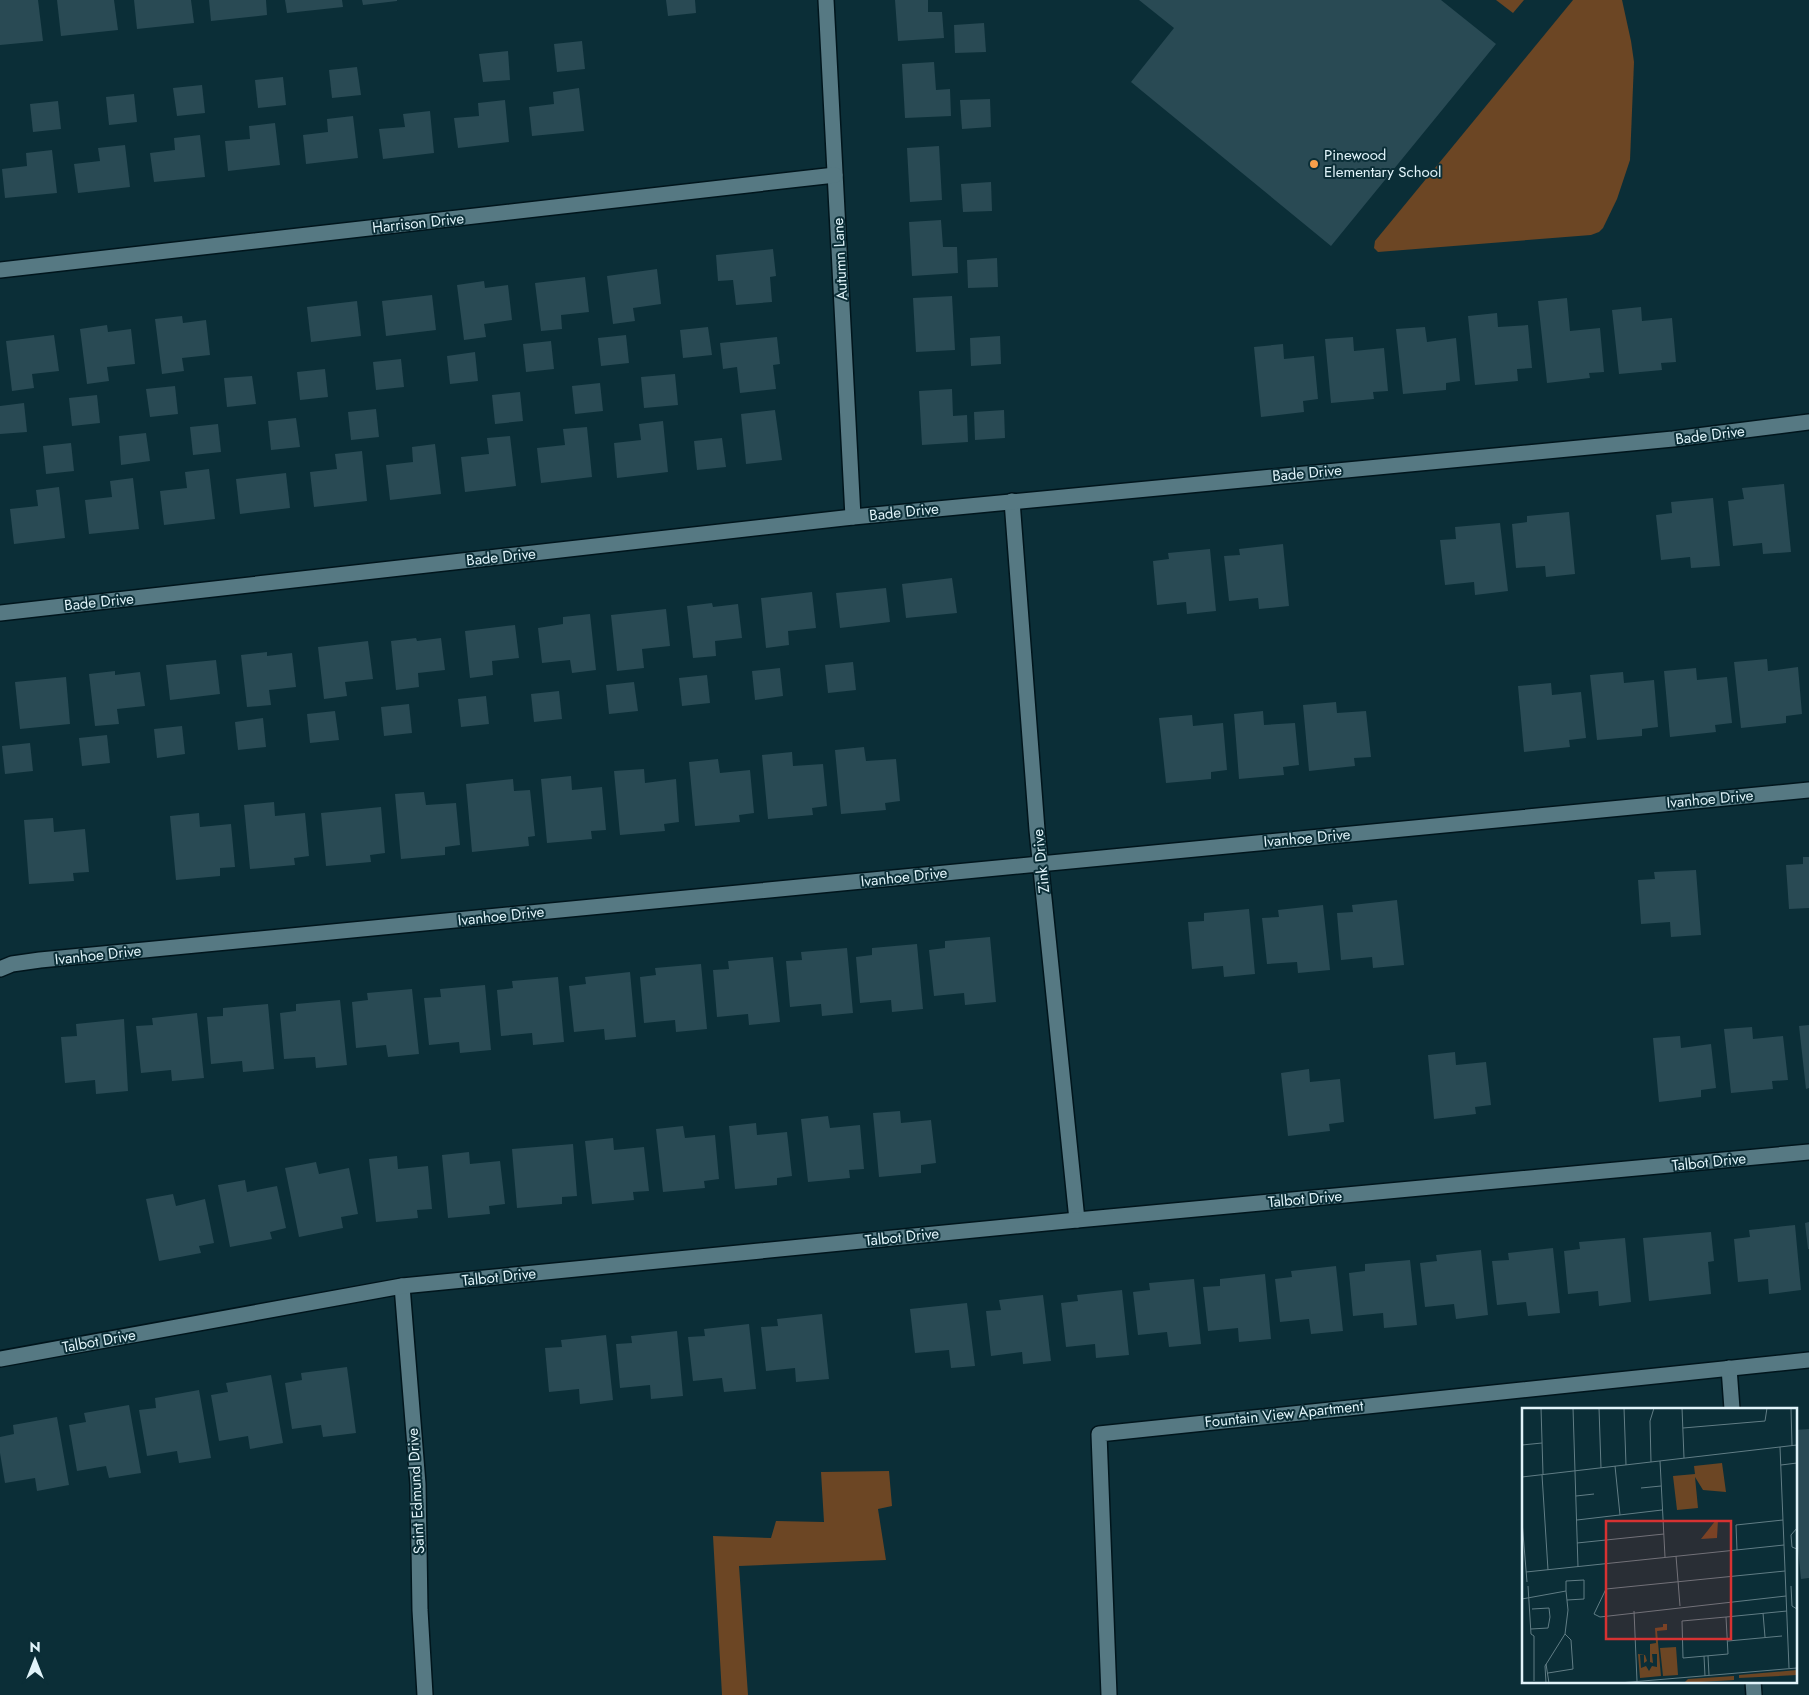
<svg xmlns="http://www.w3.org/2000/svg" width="1809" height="1695" font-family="Jost,sans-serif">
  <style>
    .green { fill: #6c4624 }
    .building { fill: #294a54 }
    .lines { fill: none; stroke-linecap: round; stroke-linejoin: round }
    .minor-casing { stroke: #00151c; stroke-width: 18 }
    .minor { stroke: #567983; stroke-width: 15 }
    .poi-dot { fill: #f8a04b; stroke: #0b2e37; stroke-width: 2 }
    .labels { text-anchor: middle; stroke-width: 4; stroke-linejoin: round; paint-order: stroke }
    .poi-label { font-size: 15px; fill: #e1f4fa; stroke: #0b2e37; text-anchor: start }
    .street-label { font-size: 15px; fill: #e1f4fa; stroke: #0b2e37 }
    .inset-road { fill: none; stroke: #617d85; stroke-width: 1 }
    .view { fill: #d73232; fill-opacity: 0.15; stroke: #d73232; stroke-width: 2.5 }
    .inset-edge { fill: none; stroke: #e1f4fa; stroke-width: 2.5 }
  </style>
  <rect width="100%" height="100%" fill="#0b2e37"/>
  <g class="green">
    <polygon points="1496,0 1524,0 1513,13"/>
    <polygon points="1573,0 1622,0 1631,41 1634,62 1630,160 1617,199 1603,228 1599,232 1591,235 1378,252 1374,248 1375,241"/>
    <polygon points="889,1471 892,1506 878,1509 886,1560 739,1566 748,1695 722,1695 713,1536 771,1538 776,1521 824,1522 821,1472"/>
  </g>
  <g class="building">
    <polygon points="0,0 38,0 43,41 0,45"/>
    <polygon points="57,0 114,0 118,30 61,36"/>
    <polygon points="134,0 191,0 194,23 137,29"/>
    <polygon points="209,0 266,0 267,15 211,21"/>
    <polygon points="285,0 342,0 343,7 287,13"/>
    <polygon points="362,0 397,0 397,1 363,5"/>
    <polygon points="666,0 695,0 696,13 668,16"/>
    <polygon points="895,0 928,0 928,12 942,12 944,38 898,41"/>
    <polygon points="1139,0 1441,0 1496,44 1331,246 1131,82 1174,28"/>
    <polygon points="984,23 986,52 955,53 954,25"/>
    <polygon points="582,41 585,69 557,72 554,44"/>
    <polygon points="508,51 510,80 483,82 479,54"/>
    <polygon points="934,62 936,90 950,89 951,116 905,118 902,64"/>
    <polygon points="357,67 361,95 332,98 329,70"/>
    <polygon points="283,77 286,105 258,108 255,80"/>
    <polygon points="202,85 205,113 177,116 173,88"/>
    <polygon points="579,88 584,131 532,136 529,107 554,104 553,92"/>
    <polygon points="134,94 137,122 109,125 106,97"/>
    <polygon points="990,99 991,127 962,129 960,100"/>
    <polygon points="505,100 509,142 458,148 454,118 479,116 478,103"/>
    <polygon points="58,101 61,129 33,132 30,104"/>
    <polygon points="430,111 434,153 383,159 379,129 405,127 403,114"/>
    <polygon points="353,116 358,158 306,164 303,135 328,132 327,119"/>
    <polygon points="275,123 280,165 228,171 225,141 250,139 249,126"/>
    <polygon points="200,135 205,177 154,182 150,153 175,150 174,138"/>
    <polygon points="125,145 130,187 78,193 74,164 100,161 98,148"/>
    <polygon points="939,146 942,200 910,202 907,148"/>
    <polygon points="52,150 57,193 5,198 2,169 27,166 26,153"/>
    <polygon points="991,182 992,211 963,212 961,184"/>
    <polygon points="941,220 943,247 957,247 958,273 912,276 909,222"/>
    <polygon points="773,249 776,276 770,277 772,302 736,305 733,280 718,281 716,255"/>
    <polygon points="997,258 998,287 968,288 967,260"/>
    <polygon points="657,269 661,304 633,308 635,321 613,324 607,276"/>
    <polygon points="585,277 589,312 561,315 562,329 541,331 535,283"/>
    <polygon points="484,281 485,288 508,285 512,320 484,324 486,337 464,340 457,285"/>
    <polygon points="432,295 436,330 386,336 382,301"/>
    <polygon points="952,296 955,350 916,352 913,298"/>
    <polygon points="1567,298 1570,331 1600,328 1604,372 1589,373 1590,378 1547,383 1538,301"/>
    <polygon points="357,301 361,336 311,342 307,307"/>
    <polygon points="1641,307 1642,321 1672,318 1676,362 1661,363 1662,370 1619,374 1612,310"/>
    <polygon points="1497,313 1498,327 1528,325 1532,368 1517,369 1518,381 1475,385 1468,316"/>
    <polygon points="182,316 183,323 206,320 210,355 182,358 184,371 162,374 155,319"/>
    <polygon points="107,325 108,332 131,329 135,364 107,367 109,381 87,384 80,329"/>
    <polygon points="708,327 712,355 683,358 680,330"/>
    <polygon points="1425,327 1427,342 1456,338 1460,381 1446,383 1446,390 1403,394 1396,329"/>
    <polygon points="54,335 59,371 32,374 34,388 12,391 6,341"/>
    <polygon points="626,335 629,363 601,366 598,338"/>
    <polygon points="1000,336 1001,364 971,366 970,338"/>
    <polygon points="777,337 780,364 773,365 776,389 740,393 737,367 723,369 720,343"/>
    <polygon points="1353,337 1354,351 1384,348 1388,391 1373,392 1374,399 1331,403 1325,339"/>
    <polygon points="551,341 554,369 526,372 523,344"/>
    <polygon points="1283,344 1284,359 1314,356 1318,399 1303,401 1304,412 1261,417 1254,347"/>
    <polygon points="475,352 478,381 450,384 447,356"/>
    <polygon points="401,359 404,387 376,390 373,362"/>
    <polygon points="325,369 328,397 300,400 297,372"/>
    <polygon points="675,374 678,405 644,408 641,377"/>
    <polygon points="252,376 256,404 227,407 224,378"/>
    <polygon points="600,383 603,411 575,414 572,386"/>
    <polygon points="175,386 178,414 150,417 146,389"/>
    <polygon points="952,389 953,416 967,415 968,442 922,445 919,391"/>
    <polygon points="520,392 523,421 495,424 492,395"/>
    <polygon points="97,395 100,423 72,426 69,398"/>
    <polygon points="24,403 27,432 0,434 0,406"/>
    <polygon points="376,409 379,437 351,440 348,412"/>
    <polygon points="775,410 782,460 746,464 741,414"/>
    <polygon points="1004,410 1005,438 975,440 974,412"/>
    <polygon points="296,418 300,447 271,450 268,421"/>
    <polygon points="663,421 668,472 617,478 614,443 641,440 639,424"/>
    <polygon points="218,424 221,452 193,455 190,427"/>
    <polygon points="587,427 592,477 541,483 537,448 565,445 563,429"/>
    <polygon points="146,433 150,461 121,465 119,436"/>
    <polygon points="510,436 516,486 465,492 461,457 489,454 487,438"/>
    <polygon points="722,438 726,467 697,470 694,441"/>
    <polygon points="71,443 74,471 46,474 43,446"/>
    <polygon points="435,444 441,494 390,500 386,465 413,462 412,447"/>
    <polygon points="362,451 367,501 314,507 310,472 337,469 335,454"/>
    <polygon points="209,469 215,519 164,525 160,491 187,488 185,472"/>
    <polygon points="286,473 290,508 240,514 236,479"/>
    <polygon points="133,478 139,529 89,534 85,500 112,497 110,481"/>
    <polygon points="1784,484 1791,552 1763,554 1762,543 1733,546 1728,501 1744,499 1742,488"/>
    <polygon points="59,487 65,538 14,544 10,509 38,506 36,490"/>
    <polygon points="1713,498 1720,566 1691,568 1690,557 1661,560 1656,515 1672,513 1671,502"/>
    <polygon points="1569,512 1575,574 1546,577 1545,566 1516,568 1512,524 1527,522 1527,516"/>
    <polygon points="1500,523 1508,591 1475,595 1474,582 1445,585 1440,540 1456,539 1455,527"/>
    <polygon points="1283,544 1289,606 1259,609 1258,598 1229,601 1224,556 1240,555 1239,549"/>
    <polygon points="1210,549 1216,611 1187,614 1186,602 1157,605 1153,561 1169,559 1168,553"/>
    <polygon points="952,578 957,613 906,618 902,584"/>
    <polygon points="886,588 890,622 840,628 836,593"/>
    <polygon points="812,592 816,628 788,631 789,645 766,648 761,598"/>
    <polygon points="712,603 713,607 738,604 742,638 715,641 716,656 693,658 687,606"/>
    <polygon points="666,609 670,646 642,649 644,668 617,671 611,615"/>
    <polygon points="590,614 596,670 572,673 570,660 542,663 538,628 563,624 563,617"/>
    <polygon points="515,625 519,658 492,661 493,675 470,678 465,631"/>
    <polygon points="416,638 417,641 441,638 445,670 418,673 419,687 396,690 391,641"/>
    <polygon points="368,641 373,679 345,682 347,696 324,699 318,647"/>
    <polygon points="267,652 267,656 292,653 296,687 269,690 271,705 247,707 241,655"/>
    <polygon points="1767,659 1768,671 1798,667 1802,714 1786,716 1786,723 1741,728 1734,662"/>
    <polygon points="216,660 220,694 170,700 166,665"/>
    <polygon points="853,662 856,690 828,693 825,665"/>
    <polygon points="780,668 783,696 755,700 752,671"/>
    <polygon points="1696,668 1697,680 1727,677 1732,723 1715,725 1716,732 1670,737 1664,671"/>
    <polygon points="115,671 115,675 140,672 145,706 117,709 119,724 95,726 89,674"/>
    <polygon points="1623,672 1624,683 1654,680 1658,727 1642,729 1642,736 1597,740 1590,675"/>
    <polygon points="707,675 710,703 682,706 679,678"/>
    <polygon points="66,677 70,724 20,729 15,682"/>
    <polygon points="634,682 638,711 609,714 606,685"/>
    <polygon points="1551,683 1552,695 1581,692 1586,738 1569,740 1570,747 1524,752 1518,686"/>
    <polygon points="559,691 562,719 534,722 531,694"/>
    <polygon points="486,696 489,724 461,727 458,699"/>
    <polygon points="1336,702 1337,713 1366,711 1371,757 1354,758 1355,766 1309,771 1303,705"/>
    <polygon points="409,704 412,733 384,736 381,707"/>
    <polygon points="335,711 339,740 310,743 307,714"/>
    <polygon points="1263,711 1264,725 1295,723 1299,765 1283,767 1284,775 1239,779 1234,714"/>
    <polygon points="1192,715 1193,726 1223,723 1227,770 1211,772 1211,779 1166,783 1159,718"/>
    <polygon points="263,718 266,747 238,750 235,722"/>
    <polygon points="182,726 185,754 157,758 154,729"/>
    <polygon points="107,735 110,763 82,766 79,738"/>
    <polygon points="30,743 33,771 5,774 2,746"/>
    <polygon points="864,747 866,761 896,759 900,801 885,803 886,810 841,814 835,750"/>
    <polygon points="792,752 793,766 823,764 827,806 812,808 813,815 768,819 762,755"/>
    <polygon points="718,759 720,773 750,770 754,813 739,815 740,822 695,826 689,762"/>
    <polygon points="644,769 645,783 676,779 679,822 664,824 665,831 620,835 614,771"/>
    <polygon points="571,776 572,790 602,787 606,830 591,831 592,839 547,843 541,779"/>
    <polygon points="513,779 514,791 530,790 535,836 528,837 529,846 472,852 466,784"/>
    <polygon points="424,792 426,805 456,803 460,845 445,847 445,855 401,859 395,794"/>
    <polygon points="274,802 275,816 305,813 309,856 294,858 295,865 250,869 244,805"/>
    <polygon points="381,807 385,853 370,855 371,862 326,866 321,813"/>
    <polygon points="199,813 200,827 231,824 235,867 220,868 220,876 176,880 170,816"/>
    <polygon points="53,818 54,832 85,829 89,872 73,873 74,881 29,884 24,820"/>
    <polygon points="1803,857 1809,857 1809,908 1789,909 1786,865 1803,864"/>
    <polygon points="1696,870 1701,935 1671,937 1670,922 1641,924 1638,880 1655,879 1654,872"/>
    <polygon points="1397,900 1404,965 1373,968 1372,957 1341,960 1337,913 1353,912 1352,905"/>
    <polygon points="1323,905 1330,970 1298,973 1297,962 1267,964 1262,918 1279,917 1278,910"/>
    <polygon points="1249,909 1255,974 1224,977 1223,966 1192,969 1188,922 1204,921 1204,913"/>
    <polygon points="990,937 996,1002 965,1005 964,993 934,996 929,950 945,948 945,941"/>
    <polygon points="917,944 923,1009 892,1012 891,1000 860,1003 856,957 872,955 872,948"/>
    <polygon points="847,948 853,1013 822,1016 821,1004 790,1007 786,961 802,960 801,952"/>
    <polygon points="773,957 780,1022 749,1025 748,1014 717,1017 713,970 729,969 728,961"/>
    <polygon points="701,964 707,1029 676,1032 675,1020 644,1023 640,977 656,975 655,968"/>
    <polygon points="630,972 636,1037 605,1040 604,1029 574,1032 569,986 586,984 585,977"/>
    <polygon points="558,977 564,1042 533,1045 532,1033 501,1036 497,990 513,988 512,981"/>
    <polygon points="485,985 491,1050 460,1053 459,1042 429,1045 424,998 441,997 440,989"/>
    <polygon points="412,989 419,1054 388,1057 386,1045 356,1048 352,1002 368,1000 367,993"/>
    <polygon points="340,1000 347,1065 316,1068 315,1057 284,1059 280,1013 296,1011 296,1004"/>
    <polygon points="268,1004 274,1069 243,1072 242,1061 211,1064 207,1017 223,1016 223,1008"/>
    <polygon points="197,1013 204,1078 172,1081 171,1070 141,1073 136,1026 153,1025 152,1018"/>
    <polygon points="124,1019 128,1091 96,1094 95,1080 65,1083 61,1037 77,1036 76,1024"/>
    <polygon points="1809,1025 1809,1088 1806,1089 1799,1026"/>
    <polygon points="1752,1027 1753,1039 1783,1036 1788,1080 1772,1081 1773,1089 1731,1093 1724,1029"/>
    <polygon points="1680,1036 1681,1048 1711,1044 1716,1088 1701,1090 1701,1097 1659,1102 1653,1038"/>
    <polygon points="1455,1052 1456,1065 1486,1062 1491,1105 1475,1107 1476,1114 1434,1119 1428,1055"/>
    <polygon points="1309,1069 1310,1082 1340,1079 1344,1122 1329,1124 1330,1131 1288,1136 1281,1073"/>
    <polygon points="900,1111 901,1123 931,1120 936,1163 921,1165 921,1173 879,1177 873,1113"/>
    <polygon points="828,1116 830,1128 860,1125 864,1169 849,1170 850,1178 808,1182 801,1119"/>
    <polygon points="756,1123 757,1135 787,1132 792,1176 777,1178 777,1185 735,1189 729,1126"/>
    <polygon points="683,1126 685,1138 715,1135 719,1179 704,1181 705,1188 663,1192 656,1129"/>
    <polygon points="613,1138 614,1150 644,1147 649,1191 633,1192 634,1200 592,1204 585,1141"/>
    <polygon points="573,1144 577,1196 562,1197 562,1204 517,1208 512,1149"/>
    <polygon points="469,1152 470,1164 500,1161 505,1204 489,1206 490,1214 448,1218 442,1155"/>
    <polygon points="397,1156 398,1169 428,1166 432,1209 417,1210 418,1218 376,1222 369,1159"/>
    <polygon points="316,1162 319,1174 349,1168 358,1214 341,1217 343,1228 299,1237 285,1168"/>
    <polygon points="245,1180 247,1192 277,1186 286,1228 270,1232 272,1239 230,1247 218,1185"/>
    <polygon points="173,1194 176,1206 205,1199 214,1243 199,1246 201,1253 159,1261 146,1199"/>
    <polygon points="1809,1222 1809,1249 1808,1249 1805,1223"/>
    <polygon points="1795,1225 1801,1290 1769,1294 1768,1279 1738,1282 1734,1239 1750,1237 1749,1230"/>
    <polygon points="1711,1232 1714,1261 1708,1262 1711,1294 1649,1301 1643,1238"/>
    <polygon points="1625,1238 1631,1302 1599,1306 1598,1291 1568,1294 1564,1251 1580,1249 1579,1242"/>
    <polygon points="1553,1248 1560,1313 1528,1316 1526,1302 1497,1305 1492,1261 1509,1260 1508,1253"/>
    <polygon points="1481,1250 1488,1315 1456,1319 1454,1304 1425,1307 1420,1263 1437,1261 1436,1255"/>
    <polygon points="1410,1260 1417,1325 1384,1328 1383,1313 1353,1316 1349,1273 1365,1271 1365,1264"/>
    <polygon points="1336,1266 1343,1331 1311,1334 1309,1319 1280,1322 1275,1279 1292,1277 1291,1271"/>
    <polygon points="1265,1274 1271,1339 1239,1342 1238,1328 1208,1331 1203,1287 1220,1286 1220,1279"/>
    <polygon points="1194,1279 1201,1344 1169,1347 1167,1332 1138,1335 1133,1292 1150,1290 1149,1283"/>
    <polygon points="1122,1290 1129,1355 1096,1358 1095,1344 1066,1347 1061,1303 1078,1301 1077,1295"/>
    <polygon points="1043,1295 1051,1361 1023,1364 1022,1352 991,1356 986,1311 1001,1310 999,1300"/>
    <polygon points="967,1303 975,1366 951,1368 949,1350 915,1353 910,1309"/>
    <polygon points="822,1314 829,1379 796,1382 795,1368 766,1371 761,1327 778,1326 777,1319"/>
    <polygon points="749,1324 756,1389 724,1392 722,1378 693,1381 688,1337 705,1336 704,1329"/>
    <polygon points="677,1331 683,1396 651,1399 650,1385 620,1388 616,1344 632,1343 631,1336"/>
    <polygon points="606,1335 613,1400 580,1404 579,1389 549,1392 545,1348 562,1347 561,1340"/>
    <polygon points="347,1367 356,1433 323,1437 321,1425 292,1429 285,1383 302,1380 301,1373"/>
    <polygon points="271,1375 283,1443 250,1449 248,1436 219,1441 211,1395 228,1392 226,1383"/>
    <polygon points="199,1390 211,1458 179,1463 177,1451 147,1456 139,1410 156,1408 155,1398"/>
    <polygon points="129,1405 141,1473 109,1478 106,1466 77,1471 69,1425 86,1422 84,1413"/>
    <polygon points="57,1417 69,1485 37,1491 35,1478 5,1483 0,1453 0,1437 14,1434 13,1425"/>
    <polygon points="1809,1429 1809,1578 1801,1579 1795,1519 1795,1430"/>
  </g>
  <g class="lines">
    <g class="minor-casing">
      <g id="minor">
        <polyline points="826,0 853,517"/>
        <polyline points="0,270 835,175"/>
        <polyline points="1012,501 1037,830 1077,1220"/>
        <polyline points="0,613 853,517 1673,439 1809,422"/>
        <polyline points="0,969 12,964 40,960 1809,790"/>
        <polyline points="402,1286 418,1484 420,1610 425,1695"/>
        <polyline points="0,1359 402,1286 1077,1220 1809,1152"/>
        <polyline points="1729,1368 1732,1409"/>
        <polyline points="1753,1681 1754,1695"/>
        <polyline points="1109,1695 1099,1434 1809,1360"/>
      </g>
    </g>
    <use href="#minor" class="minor"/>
  </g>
  <circle class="poi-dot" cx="1314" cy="164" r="5"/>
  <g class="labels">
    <g class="poi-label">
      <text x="1324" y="160">Pinewood<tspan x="1324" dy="17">Elementary School</tspan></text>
    </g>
    <g class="street-label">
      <text transform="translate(418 223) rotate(-6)" y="5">Harrison Drive</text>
      <text transform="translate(840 259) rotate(-93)" y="5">Autumn Lane</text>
      <text transform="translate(1710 435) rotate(-7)" y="5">Bade Drive</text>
      <text transform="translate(1307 473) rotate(-5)" y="5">Bade Drive</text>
      <text transform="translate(904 512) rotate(-6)" y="5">Bade Drive</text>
      <text transform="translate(501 557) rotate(-6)" y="5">Bade Drive</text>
      <text transform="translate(99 602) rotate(-6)" y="5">Bade Drive</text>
      <text transform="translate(1710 799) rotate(-5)" y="5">Ivanhoe Drive</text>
      <text transform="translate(1307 838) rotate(-5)" y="5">Ivanhoe Drive</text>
      <text transform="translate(1041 861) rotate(-96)" y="5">Zink Drive</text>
      <text transform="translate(904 877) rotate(-6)" y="5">Ivanhoe Drive</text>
      <text transform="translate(501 916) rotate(-6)" y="5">Ivanhoe Drive</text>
      <text transform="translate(98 955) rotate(-6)" y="5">Ivanhoe Drive</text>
      <text transform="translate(1709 1162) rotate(-6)" y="5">Talbot Drive</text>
      <text transform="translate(1305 1199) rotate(-5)" y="5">Talbot Drive</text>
      <text transform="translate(902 1237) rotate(-6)" y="5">Talbot Drive</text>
      <text transform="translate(499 1277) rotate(-6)" y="5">Talbot Drive</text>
      <text transform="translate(99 1341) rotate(-10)" y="5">Talbot Drive</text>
      <text transform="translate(1284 1414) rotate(-6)" y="5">Fountain View Apartment</text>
      <text transform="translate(416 1491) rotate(-93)" y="5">Saint Edmund Drive</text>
    </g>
  </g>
  <g transform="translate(1522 1408)">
    <rect width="275" height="275" fill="#0b2e37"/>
    <path d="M200,55l4,29 -23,-2 -8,-13 3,31 -21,2 -4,-34 22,-2 -1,-8zM196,112l-1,18 -16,1 15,-19zM141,216h4v6l-10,1 4,45 -21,2 -2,-24 7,1 2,6 -3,2v-8h-4l1,13 5,-2 3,5 3,-5 5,1v-13h-5l1,9 -3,-1v-18l6,-1 -1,-15 8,-1zM154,239l2,28 -15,1 -3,-28zM275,262v5l-58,3v-3zM212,268v4l-50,3 4,-4z" fill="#6c4624"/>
    <path class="inset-road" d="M19,0l2,66M51,0l5,159M77,0l2,60M102,0l2,57M160,0l2,50M269,0l1,38M161,20l82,-7 2,-13M0,37l20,-2M258,39l9,221M138,53l5,96M129,54l-1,-41 4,-13M259,57l16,-2M93,58l5,49M20,67l6,95M0,69l275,-32M119,80l20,-2M54,88l18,-2M55,112l85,-10M0,113l5,61M275,120l-6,7 1,12 5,2M55,135l87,-9M215,142l-1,-25 47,-5M154,148l4,50M263,163l-179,18 -12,25 6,3 186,-21M4,164l258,-27M6,178l3,48 3,2v45M269,178l1,20 5,3M0,191l44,-8M112,203l3,70M241,205l2,24M204,209l2,37 -45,4 -1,-37 44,-4 61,-6M9,221l17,-1 2,-11 -1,-9 -17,1M206,233l54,-5M182,248l1,20M186,248l1,19M24,256l3,19M26,265l25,-4 -2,-29 -6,-6M24,275l-1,-17 20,-32 3,-24 -2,-19v-10l18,-1v19l-17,1M97,275l178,-15"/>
    <path class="view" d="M84,113h125v118h-125z"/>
    <rect width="275" height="275" class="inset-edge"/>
  </g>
  <g transform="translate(35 1660)" stroke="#0b2e37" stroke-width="4" paint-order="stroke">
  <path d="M0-4L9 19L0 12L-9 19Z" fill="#e1f4fa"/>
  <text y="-8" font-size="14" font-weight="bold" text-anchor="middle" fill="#e1f4fa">N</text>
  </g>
</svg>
